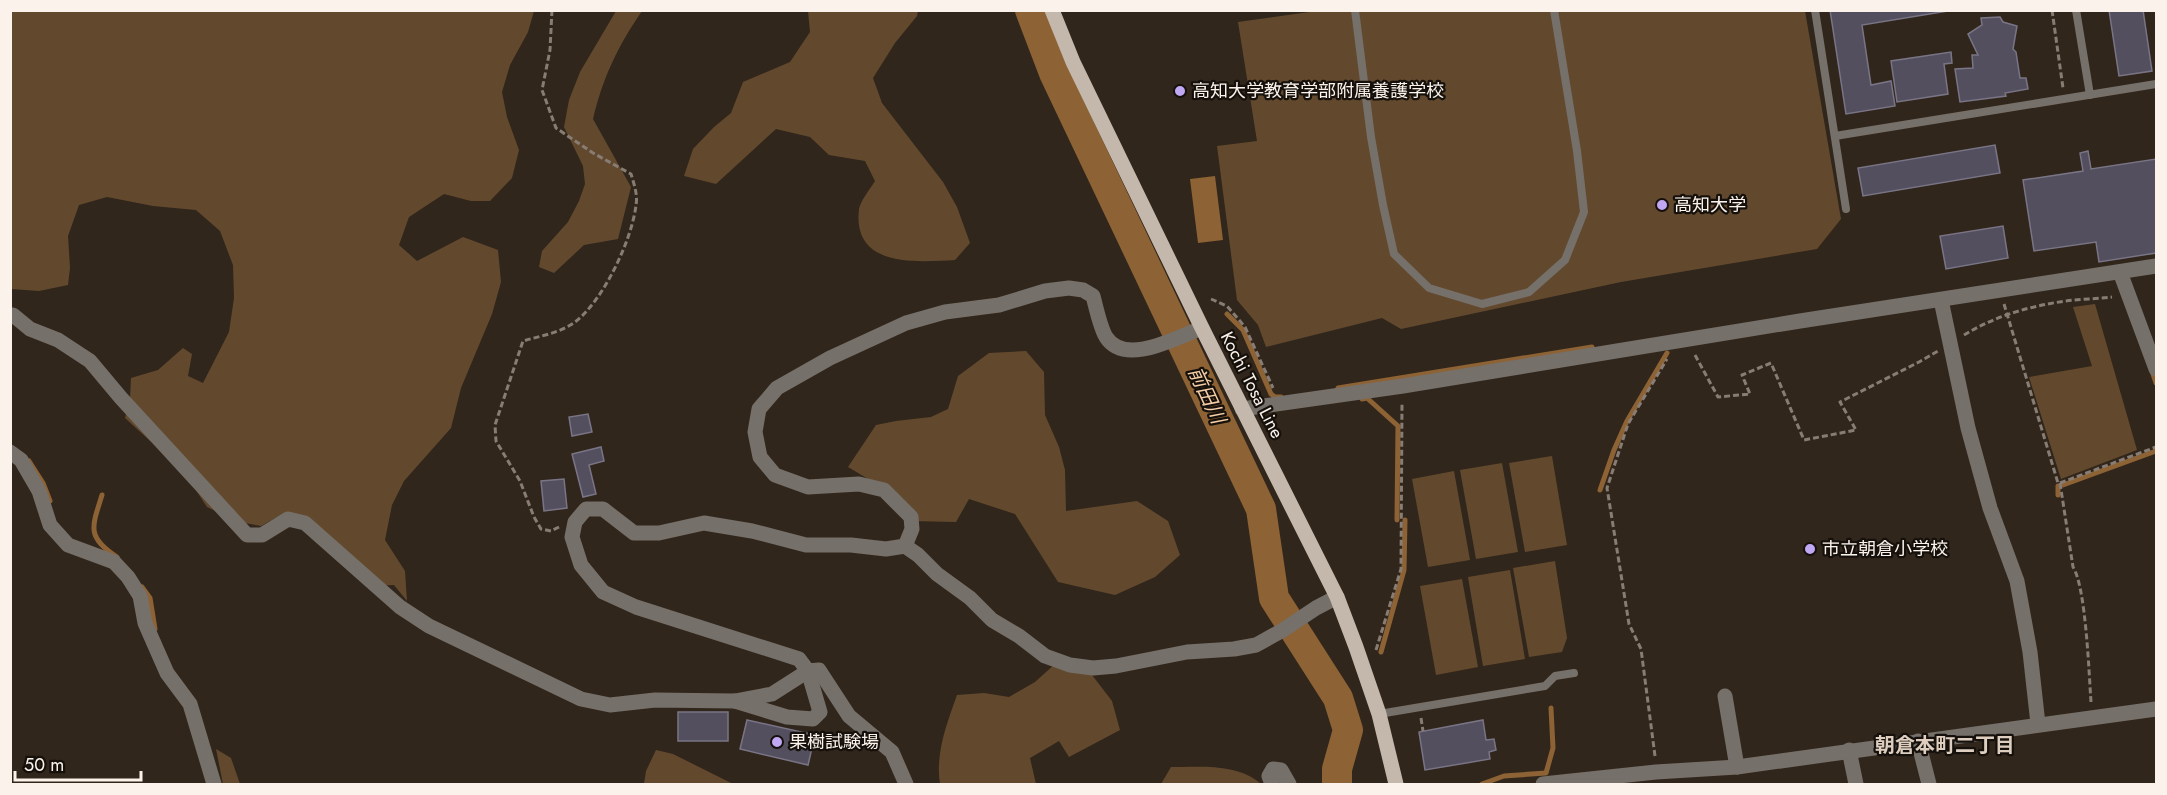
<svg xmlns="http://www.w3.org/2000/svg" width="2167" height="795" font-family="Jost,'Noto Sans JP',sans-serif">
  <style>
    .green { fill: #62492e }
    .water { fill: #8d6234 }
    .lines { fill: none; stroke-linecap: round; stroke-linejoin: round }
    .stream { stroke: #8d6234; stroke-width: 5 }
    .river { stroke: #8d6234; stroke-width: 30 }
    .building { fill: #534f5e; stroke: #797586; stroke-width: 1.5 }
    .path { stroke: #877d74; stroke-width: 3; stroke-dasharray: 6 3; stroke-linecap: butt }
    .lane { stroke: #76706a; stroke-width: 8 }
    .street { stroke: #76706a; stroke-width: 15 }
    .primary { stroke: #c4b7ab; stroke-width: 15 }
    .poi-dot { fill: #c0a8f4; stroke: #15100b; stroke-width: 2 }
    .labels { text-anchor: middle; stroke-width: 4.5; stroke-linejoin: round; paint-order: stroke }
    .poi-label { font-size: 18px; fill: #fbf3eb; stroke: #15100b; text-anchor: start }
    .street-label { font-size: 18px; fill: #fbf3eb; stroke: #15100b }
    .water-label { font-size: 20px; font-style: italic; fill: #f6cea7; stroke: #15100b }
    .neighbourhood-label { font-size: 20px; font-weight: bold; fill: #ddcebf; stroke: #15100b }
  </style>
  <rect width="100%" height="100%" fill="#31261b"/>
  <g class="green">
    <polygon points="1324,10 1805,11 1841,219 1817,249 1621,282 1401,329 1382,318 1266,347 1258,325 1237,300 1217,146 1257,141 1238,22"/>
    <polygon points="10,11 534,11 528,32 510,65 502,92 507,117 519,150 512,178 490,201 471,201 444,194 409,217 399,245 417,261 463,237 498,250 501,282 492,314 461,388 451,428 404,481 392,505 385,540 405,571 407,601 394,585 371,586 284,513 261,526 239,522 207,507 190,481 171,460 125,418 130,399 131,378 158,370 183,348 192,354 188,376 203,383 229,332 234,298 233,265 220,231 196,210 153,206 107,197 79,205 68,236 70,268 68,285 39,291 11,289"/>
    <path d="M616,11h26c-24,35 -39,66 -49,108l38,68 -13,52 -34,6 -30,28 -15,-6 3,-16 26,-29 11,-21 6,-17 -2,-18 -19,-39 5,-27 11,-28z"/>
    <path d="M808,11h110l-1,5 -22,27 -22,35 9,25 61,79 14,25 13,36 -15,17c-39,2 -103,8 -96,-51 2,-9 11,-20 16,-28l-10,-20 -36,-6 -19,-18 -34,-8 -60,55 -32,-8 9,-27 21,-22 17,-14 12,-31 47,-20 20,-30z"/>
    <polygon points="2095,304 2137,450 2061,479 2029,377 2092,366 2073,307"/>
    <polygon points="1026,351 1044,372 1045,415 1059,447 1065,470 1066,511 1137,501 1168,521 1180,555 1155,577 1115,595 1058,582 1015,514 969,499 956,522 912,521 890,492 848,467 876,425 896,421 931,417 948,409 958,376 989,353"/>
    <polygon points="1552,456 1567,545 1525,552 1509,463"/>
    <polygon points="1502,463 1518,552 1476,559 1460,470"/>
    <polygon points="1454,471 1470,560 1428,567 1412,479"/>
    <polygon points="1555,561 1567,638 1562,652 1529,657 1513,568"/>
    <polygon points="1510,570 1525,659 1483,666 1468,577"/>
    <polygon points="1462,579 1478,667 1436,675 1420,586"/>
    <path d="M1055,664l37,11 20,26 8,29 -51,27 -10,-16 -29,17 6,26h-96c-5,-30 7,-61 17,-89l27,-2 25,4 26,-15z"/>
    <polygon points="216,749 231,758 240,784 223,784"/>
    <polygon points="656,750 673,754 733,784 644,784 646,771"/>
    <path d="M1171,767c29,0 67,-4 90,17h-100z"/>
  </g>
  <polygon class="water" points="1215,176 1223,240 1198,243 1190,179"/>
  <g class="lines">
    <g class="stream">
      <polyline points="1227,314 1243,330 1271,394 1275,397 1281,397"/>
      <polyline points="2152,371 2156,383"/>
      <polyline points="1338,388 1592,347"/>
      <polyline points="1362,399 1367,398 1398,426 1397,520"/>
      <polyline points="29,461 43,483 50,501"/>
      <polyline points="2063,485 2156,451"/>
      <polyline points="2058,486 2058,495"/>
      <polyline points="1600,490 1614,450 1627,421 1667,353"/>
      <path d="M102,495c-10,32 -16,42 15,62"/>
      <polyline points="142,587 150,598 155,629"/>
      <polyline points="1381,652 1404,570 1405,520"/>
      <polyline points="1482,784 1504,776 1546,773 1553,748 1551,708"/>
    </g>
    <polyline class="river" points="1030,10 1054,73 1261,509 1274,598 1338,698 1348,730 1337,769 1337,784"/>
  </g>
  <g class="building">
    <polygon points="1830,10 1954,10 1862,25 1871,85 1891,81 1895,106 1846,114"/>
    <polygon points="2109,10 2143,10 2152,71 2119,76"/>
    <polygon points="2000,17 2003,22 2017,26 2013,49 2016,52 2020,78 2026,78 2028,89 2005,93 2006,96 1960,102 1955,69 1973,68 1972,55 1978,55 1968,34 1982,25 1981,18"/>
    <polygon points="1951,52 1952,63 1944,64 1948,94 1897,102 1891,61"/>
    <polygon points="1995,145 2000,173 1863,196 1858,168"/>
    <polygon points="2088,151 2091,169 2156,159 2156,253 2099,262 2096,242 2034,251 2023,180 2083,171 2080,153"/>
    <polygon points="2003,226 2008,258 1946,269 1940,236"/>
    <polygon points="588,414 592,432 572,436 569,417"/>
    <polygon points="601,447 604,461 589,465 596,494 583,497 572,454"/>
    <polygon points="564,479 567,508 544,511 541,481"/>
    <rect x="678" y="712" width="50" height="29"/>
    <polygon points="747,720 815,735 808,765 740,749"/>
    <polygon points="1483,720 1486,740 1494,739 1496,750 1489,752 1490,759 1425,770 1419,732"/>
  </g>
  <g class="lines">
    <g class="path">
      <path d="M552,10l-2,40 -8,40 14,38 37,25 38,21c3,10 7,21 5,31 -4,35 -33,96 -61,117 -15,11 -35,14 -52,19l-28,84 1,16 24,40 14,36 7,12 10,2 8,-4"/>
      <polyline points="2052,10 2063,88"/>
      <polyline points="1211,299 1227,306 1245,327 1273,388"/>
      <path d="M2004,304l54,179h2l13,84c13,20 16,108 18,135"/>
      <path d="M1964,335c31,-19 66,-29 102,-34 15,-2 31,-2 46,-4"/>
      <polyline points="1695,355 1718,397 1750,394 1742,375 1771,363 1804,440 1856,430 1840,402 1919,362 1938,351"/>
      <polyline points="2060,483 2156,447"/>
      <polyline points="1376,650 1401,569 1402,403"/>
      <polyline points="1421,718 1423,731"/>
      <polyline points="1655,756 1641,649 1629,624 1607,488 1628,424 1667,359"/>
    </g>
    <g class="lane">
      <polyline points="1355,10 1371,137 1383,205 1394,254 1429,288 1482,304 1529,292 1565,260 1584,212 1577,151 1554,10"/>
      <polyline points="1815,10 1846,209"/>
      <polyline points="2076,10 2090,95"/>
      <polyline points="1835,136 2156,84"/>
      <polyline points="1379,714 1545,686 1555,676 1574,673"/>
    </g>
    <g class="street">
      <polyline points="2120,272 2156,369"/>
      <polyline points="1941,300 1968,428 1990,508 2017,581 2030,652 2038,724"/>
      <polyline points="10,315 13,315 30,329 58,340 90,361 121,398 247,535 262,535 288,519 305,523 400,607 429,626 581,699 610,705 655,700 735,701 772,694 808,671 819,670 849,716 892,752 906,784"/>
      <polyline points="1242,409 1403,386 1800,321 2156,266"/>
      <polyline points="10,452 21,460 39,491 50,525 68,545 114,562 128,577 140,596 145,623 167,673 190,704 214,784"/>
      <polyline points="905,546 918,555 937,574 970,598 992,620 1019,636 1045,656 1070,665 1093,668 1116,666 1187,652 1234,649 1256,645 1283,630 1316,608 1337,597"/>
      <polyline points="1725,696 1737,767"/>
      <path d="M735,701l52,16 26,2 7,-7 -12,-41 -9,-12 -163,-52 -33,-15 -22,-27 -9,-28 3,-15 11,-13h17l31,24h25l45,-10 48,8 54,14h45l35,4 19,-3 7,-17 -1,-12 -27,-27 -25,-6 -51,3 -33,-12 -15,-18 -5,-25 4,-23 18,-21 53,-30 76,-35 39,-11 54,-7 46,-14 24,-3 14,2 10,6c3,11 7,31 13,41 19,30 71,0 96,-9"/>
      <polyline points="1918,741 1929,784"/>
      <polyline points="1849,750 1856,784"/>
      <polyline points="1272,784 1269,776 1273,769 1281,770 1289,784"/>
      <polyline points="1543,784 1656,772 1737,767 2156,709"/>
    </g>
    <polyline class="primary" points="1052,10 1073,62 1202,328 1337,597 1356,647 1379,714 1396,784"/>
  </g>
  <g class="poi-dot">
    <circle cx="1180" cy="91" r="6"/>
    <circle cx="1662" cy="205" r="6"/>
    <circle cx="1810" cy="549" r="6"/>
    <circle cx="777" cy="742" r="6"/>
  </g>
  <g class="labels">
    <g class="poi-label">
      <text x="1192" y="97">高知大学教育学部附属養護学校</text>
      <text x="1674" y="211">高知大学</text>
      <text x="1822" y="555">市立朝倉小学校</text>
      <text x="789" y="748">果樹試験場</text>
    </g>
    <g class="street-label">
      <text transform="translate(1252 385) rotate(63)" y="6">Kochi Tosa Line</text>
    </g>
    <g class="water-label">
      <text transform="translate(1207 395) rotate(65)" y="7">前田川</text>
    </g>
    <g class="neighbourhood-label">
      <text x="1945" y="752">朝倉本町二丁目</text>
    </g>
  </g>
  <rect width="2167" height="795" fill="none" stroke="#fbf3eb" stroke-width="24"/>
  <path d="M15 771v9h126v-9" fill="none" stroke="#fbf3eb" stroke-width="3"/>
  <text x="24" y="771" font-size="18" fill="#fbf3eb" stroke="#15100b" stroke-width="4.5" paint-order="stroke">50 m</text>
</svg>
